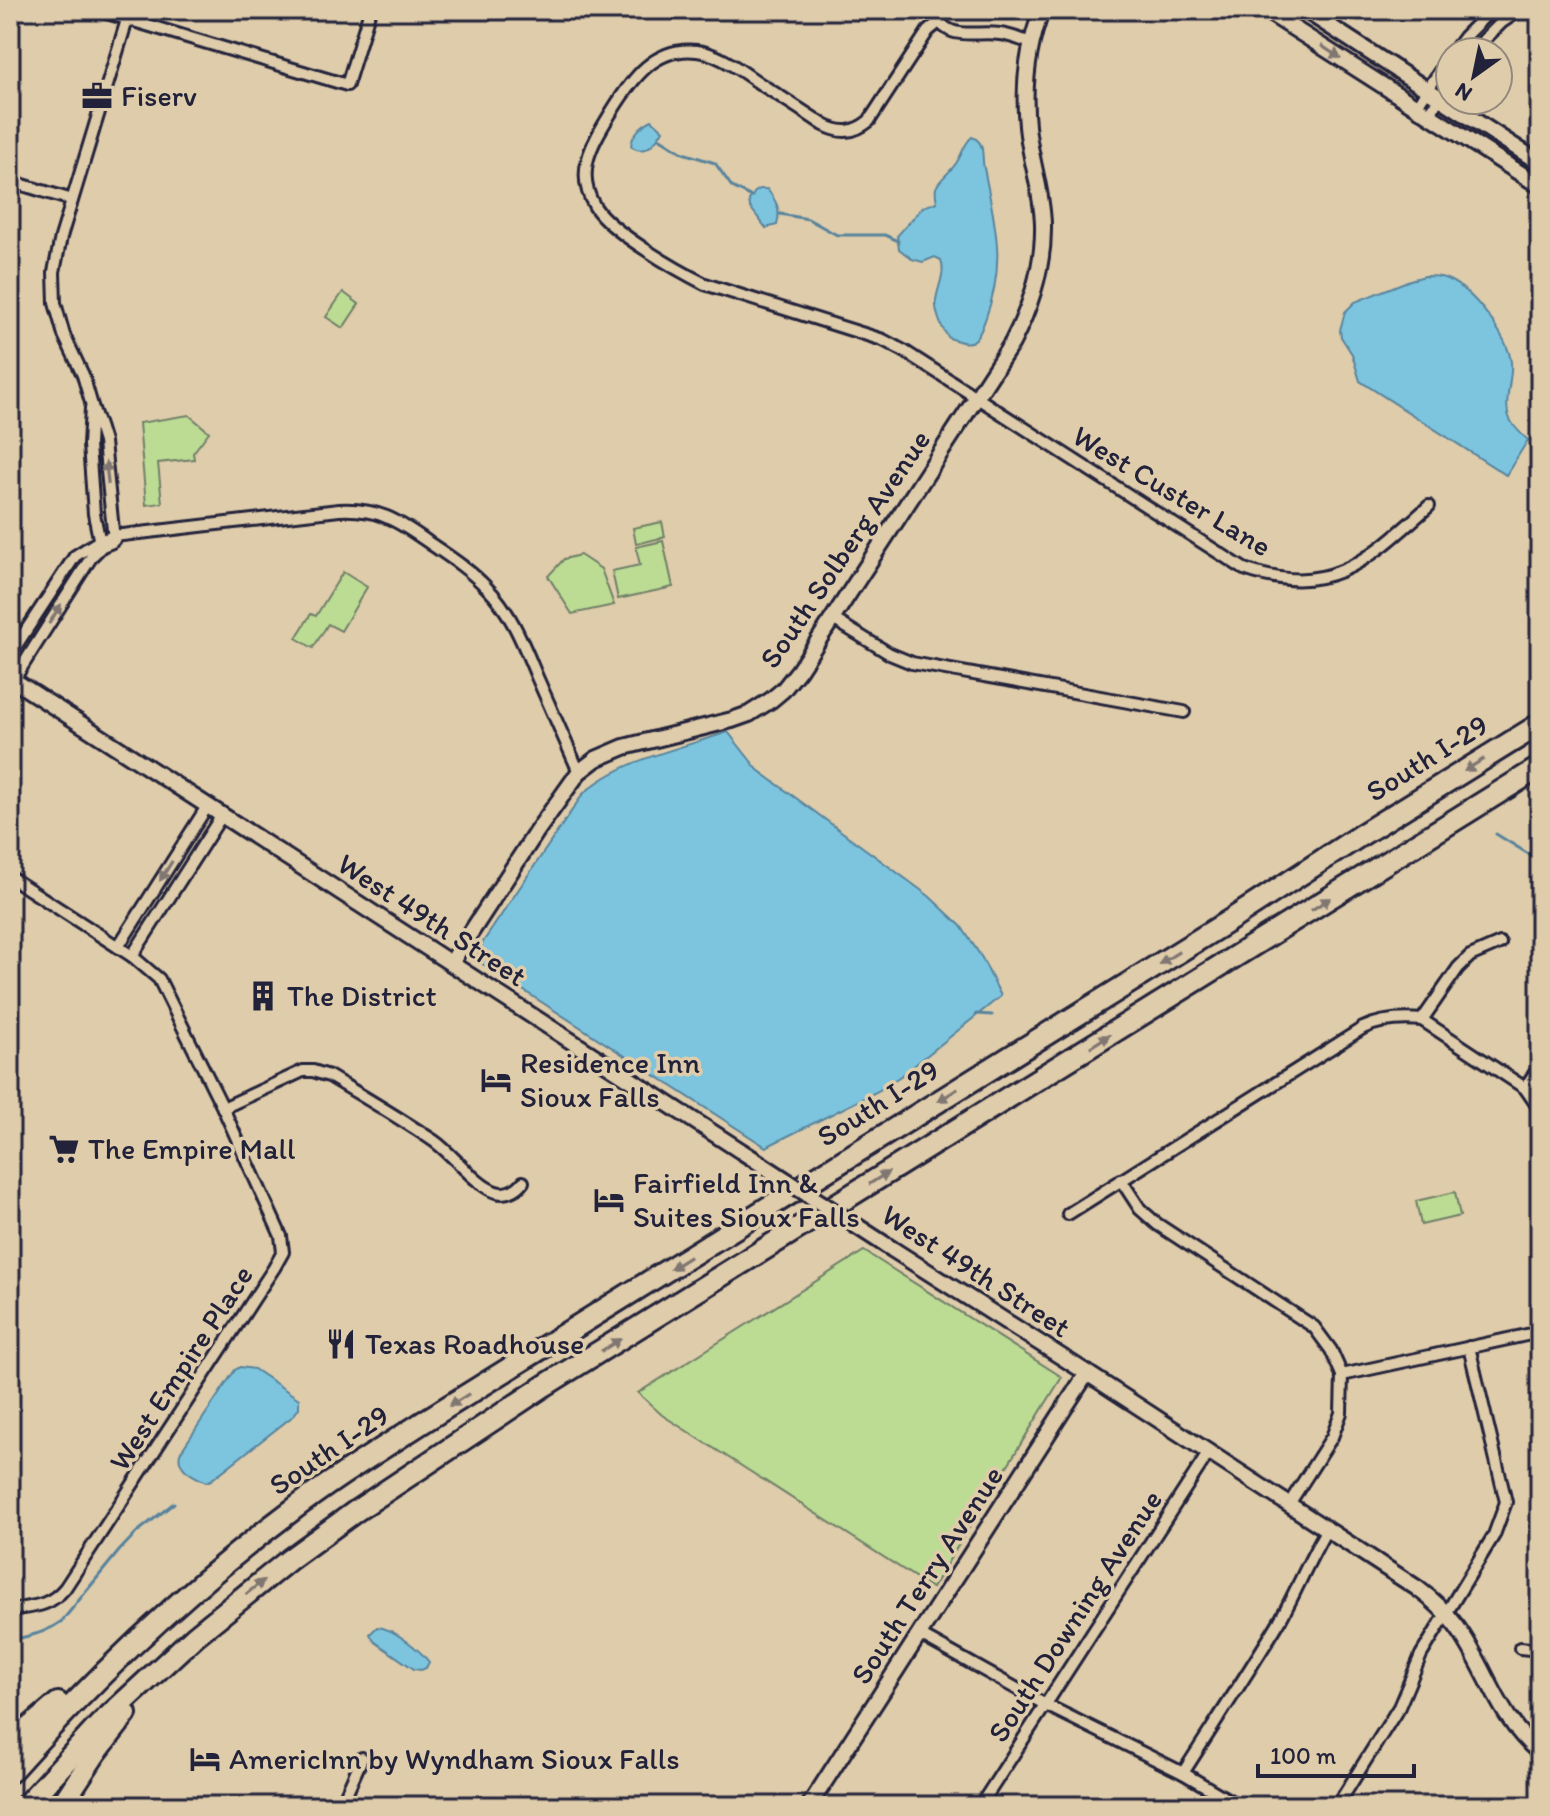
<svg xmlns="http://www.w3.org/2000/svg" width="1550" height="1816" font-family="Itim,sans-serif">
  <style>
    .green { fill: #bcdc94; stroke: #6f7f68; stroke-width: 2 }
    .water { fill: #7dc5de; stroke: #59849d; stroke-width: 2 }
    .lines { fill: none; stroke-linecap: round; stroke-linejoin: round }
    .stream { stroke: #59849d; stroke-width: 3 }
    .street-casing { stroke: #22223b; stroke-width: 16 }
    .secondary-casing { stroke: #22223b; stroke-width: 20 }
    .highway-casing { stroke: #22223b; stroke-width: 26 }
    .street { stroke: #dfccaa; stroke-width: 10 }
    .secondary { stroke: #dfccaa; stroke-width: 14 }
    .highway { stroke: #dfccaa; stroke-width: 20 }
    .secondary-bridge-casing { stroke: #22223b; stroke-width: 20; stroke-linecap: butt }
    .secondary-bridge { stroke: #dfccaa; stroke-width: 14 }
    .oneway { fill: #807772 }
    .labels { text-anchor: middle; stroke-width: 7; stroke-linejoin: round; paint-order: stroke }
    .poi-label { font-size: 30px; fill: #22223b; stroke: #dfccaa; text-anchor: start }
    .street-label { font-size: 30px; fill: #22223b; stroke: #dfccaa }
  </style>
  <rect width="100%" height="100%" fill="#dfccaa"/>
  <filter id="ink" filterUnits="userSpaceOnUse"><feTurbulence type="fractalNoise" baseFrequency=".0125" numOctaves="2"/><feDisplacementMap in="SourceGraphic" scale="16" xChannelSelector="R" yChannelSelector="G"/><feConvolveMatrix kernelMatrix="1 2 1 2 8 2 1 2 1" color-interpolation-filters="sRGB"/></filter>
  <g filter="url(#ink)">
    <g class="green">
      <polygon points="343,292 359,304 343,328 326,317"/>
      <polygon points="189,415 209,432 193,453 194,459 158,463 162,503 146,505 139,423"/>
      <polygon points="662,522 665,537 636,544 633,528"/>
      <polygon points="663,541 673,587 618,599 612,571 640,565 636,547"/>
      <polygon points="580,555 601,569 614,605 572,614 548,576 564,559"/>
      <polygon points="343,572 367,587 341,631 328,624 313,648 296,638 311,614 316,616"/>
      <polygon points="1455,1192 1460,1216 1421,1225 1416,1201"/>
      <polygon points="864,1251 1062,1377 932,1588 662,1415 638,1393"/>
    </g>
    <g class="water">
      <path d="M652,120l11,10c-7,12 -18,27 -32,16 1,-12 11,-21 21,-26z"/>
      <path d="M972,137c14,5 9,19 12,31 11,57 23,94 1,152 -3,7 -5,17 -12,21 -8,4 -17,-1 -24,-3 -8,-10 -14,-26 -13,-38 2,-14 10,-27 5,-40l-6,-3 -12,5 -11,-3 -13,-10 -2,-13 26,-29 14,-5c-1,-5 -2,-9 -1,-14 3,-8 13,-15 18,-22 8,-9 9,-22 18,-29z"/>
      <path d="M760,189h7c10,13 14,20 10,36l-11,3 -16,-21 -1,-7 6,-8z"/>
      <path d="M1425,276c9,0 16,0 24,4 24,11 59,56 62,82 1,9 -1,16 -2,25 -5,27 -1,36 19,53l-22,35 -146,-94 -8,-27 -11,-17 -1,-7 5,-18 10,-10 55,-22z"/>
      <path d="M728,732l30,38 171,126 32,30 21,32 19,38 -96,77 -27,18 -112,56 -285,-184 -4,-7 6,-14 100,-148c36,-34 99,-46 145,-62z"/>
      <path d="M240,1367l14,2 45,30v9l-6,8 -82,64 -5,2c-12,-6 -30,-13 -26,-29l55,-83z"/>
      <path d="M377,1627c16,1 42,22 52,35l-3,6 -5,2 -7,-1 -40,-28 -4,-7z"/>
    </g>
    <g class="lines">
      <g class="stream">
        <polyline points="659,138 683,153 715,163 732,187 752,197"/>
        <polyline points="780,214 808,219 837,235 885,235 898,241"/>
        <polyline points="1496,834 1540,861"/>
        <polyline points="976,1014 992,1015"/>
        <path d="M10,1641c20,-6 34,-7 52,-20l57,-70 17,-18 38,-30"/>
        <polyline points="79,1803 87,1806"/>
      </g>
      <g class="street-casing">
        <g id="street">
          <polyline points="97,10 347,85 370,10"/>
          <path d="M933,10c13,34 41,20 67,24 11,1 21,6 31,9"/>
          <path d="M939,22l-11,9 -59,90c-15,12 -28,13 -45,4 -21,-14 -41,-27 -62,-40 -20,-13 -41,-31 -65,-34 -42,-5 -65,28 -85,60 -18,30 -39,60 -17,96 16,25 82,63 110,77l178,56 21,11 340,218c86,30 124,-9 185,-63"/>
          <polyline points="1453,52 1464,37 1491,10"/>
          <polyline points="1472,52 1502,22 1520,10"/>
          <polyline points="1416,107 1450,56"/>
          <polyline points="1429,115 1450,82"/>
          <polyline points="10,181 72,200"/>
          <polyline points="91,408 89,445 94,514 100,543"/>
          <polyline points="114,540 104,442 100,429 92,406 83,375 64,335 55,303 54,272 61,237 130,10"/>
          <polyline points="833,619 890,654 912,663 1184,712"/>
          <path d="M10,655l65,-99 24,-15 15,-5 225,-26c39,-2 58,10 89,32 20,14 41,27 58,45 25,24 38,59 51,90 14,31 28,63 42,95"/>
          <polyline points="11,684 92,556 102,546 112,542"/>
          <path d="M10,877l122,79 27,23 64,129 58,128 2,16 -9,16 -209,320c-16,19 -31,18 -55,22"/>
          <polyline points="118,947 208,805"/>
          <polyline points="132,956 222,815"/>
          <polyline points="1422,1020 1458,968 1470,956 1500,943"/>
          <polyline points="1525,1088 1540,1065"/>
          <path d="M223,1108l80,-37h10l16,5c35,21 71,42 105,65 19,13 42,45 62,51 10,3 21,-2 27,-10"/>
          <polyline points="1121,1180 1140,1209 1157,1224 1314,1327 1331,1350 1342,1375 1341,1413 1332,1437 1289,1504"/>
          <path d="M1068,1214l295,-186c19,-9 38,-10 59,-8l103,68 11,16 4,9"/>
          <polyline points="1342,1375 1540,1332"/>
          <polyline points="920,1635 1046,1705 1183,1773 1239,1806"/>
          <polyline points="1520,1648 1540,1650"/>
          <path d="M1183,1773c32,-50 65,-100 96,-151 17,-30 30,-63 48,-93"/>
          <polyline points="338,1806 346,1794 362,1758"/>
          <polyline points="980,1806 1209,1452"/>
          <polyline points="1337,1806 1399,1707 1421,1655 1494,1535 1506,1502 1469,1347"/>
        </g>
      </g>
      <g class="secondary-casing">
        <g id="secondary">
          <polyline points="1265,10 1540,186"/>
          <polyline points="1305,10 1540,163"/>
          <polyline points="10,678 741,1151"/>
          <path d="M451,963l86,-132 42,-59 17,-13 28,-12 108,-27 17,-6 22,-14 12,-10 16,-20 213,-327c19,-37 32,-77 31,-119 -1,-34 -13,-65 -16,-98 -4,-39 1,-80 15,-116"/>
          <path d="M892,1249l195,124 330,215c15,11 29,24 40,39 32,44 39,89 83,126"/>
          <polyline points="809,1806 1087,1373"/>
        </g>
      </g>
      <g class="highway-casing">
        <g id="highway">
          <polyline points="10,1744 58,1703"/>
          <path d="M10,1772c84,-94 175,-181 276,-257 45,-35 94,-65 142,-96l807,-502 126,-82 179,-111"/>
          <polyline points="25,1806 100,1724 195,1636 290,1559 356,1511 544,1386 1540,767"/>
          <polyline points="61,1806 95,1754 126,1714"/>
        </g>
      </g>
      <use href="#street" class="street"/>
      <use href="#secondary" class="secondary"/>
      <use href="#highway" class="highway"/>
      <g class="secondary-bridge-casing">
        <polyline id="secondary-bridge" points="741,1151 892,1249"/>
      </g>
      <use href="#secondary-bridge" class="secondary-bridge"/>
    </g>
    <defs><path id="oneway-solid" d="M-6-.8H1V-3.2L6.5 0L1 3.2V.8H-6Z" transform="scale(2)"/></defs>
    <g class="oneway">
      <use href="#oneway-solid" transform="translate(1331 52) rotate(33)"/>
      <use href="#oneway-solid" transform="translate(107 473) rotate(-96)"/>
      <use href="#oneway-solid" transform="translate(55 614) rotate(-58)"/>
      <use href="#oneway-solid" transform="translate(1474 765) rotate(148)"/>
      <use href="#oneway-solid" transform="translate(166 871) rotate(122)"/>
      <use href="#oneway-solid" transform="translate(1321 904) rotate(-32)"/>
      <use href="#oneway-solid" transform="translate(1169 958) rotate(148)"/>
      <use href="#oneway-solid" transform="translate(1100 1041) rotate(-32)"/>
      <use href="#oneway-solid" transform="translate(948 1095) rotate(148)"/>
      <use href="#oneway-solid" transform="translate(879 1178) rotate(-32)"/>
      <use href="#oneway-solid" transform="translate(680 1263) rotate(148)"/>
      <use href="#oneway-solid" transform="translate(611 1345) rotate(-32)"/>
      <use href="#oneway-solid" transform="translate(459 1400) rotate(148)"/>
      <use href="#oneway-solid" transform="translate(255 1587) rotate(-39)"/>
    </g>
  </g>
  <defs>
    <g id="office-bare" transform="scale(2.4)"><path d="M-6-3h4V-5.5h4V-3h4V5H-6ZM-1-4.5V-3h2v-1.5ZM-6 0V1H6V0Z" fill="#22223b" stroke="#dfccaa" stroke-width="2.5" paint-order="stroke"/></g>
    <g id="building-bare" transform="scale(2.4)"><path d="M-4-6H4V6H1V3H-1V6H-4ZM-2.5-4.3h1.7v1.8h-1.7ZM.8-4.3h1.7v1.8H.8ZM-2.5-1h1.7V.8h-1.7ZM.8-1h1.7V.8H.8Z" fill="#22223b" stroke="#dfccaa" stroke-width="2.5" paint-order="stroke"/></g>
    <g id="hotel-bare" transform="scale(2.4)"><path d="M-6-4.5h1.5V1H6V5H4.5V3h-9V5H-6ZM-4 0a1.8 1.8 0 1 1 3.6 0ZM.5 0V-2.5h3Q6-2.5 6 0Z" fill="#22223b" stroke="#dfccaa" stroke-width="2.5" paint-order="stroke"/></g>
    <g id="supermarket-bare" transform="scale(2.4)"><path d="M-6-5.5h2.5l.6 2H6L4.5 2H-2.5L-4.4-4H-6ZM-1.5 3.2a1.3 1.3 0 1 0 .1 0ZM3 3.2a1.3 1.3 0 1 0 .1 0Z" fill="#22223b" stroke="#dfccaa" stroke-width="2.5" paint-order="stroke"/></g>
    <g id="restaurant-bare" transform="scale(2.4)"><path d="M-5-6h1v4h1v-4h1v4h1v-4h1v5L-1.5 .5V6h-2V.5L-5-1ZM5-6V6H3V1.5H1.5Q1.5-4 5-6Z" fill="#22223b" stroke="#dfccaa" stroke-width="2.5" paint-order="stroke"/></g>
  </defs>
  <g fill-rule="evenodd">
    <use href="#office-bare" x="97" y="96"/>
    <use href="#building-bare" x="263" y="996"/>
    <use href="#hotel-bare" x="496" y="1080"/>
    <use href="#supermarket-bare" x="64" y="1149"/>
    <use href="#hotel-bare" x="609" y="1200"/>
    <use href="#restaurant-bare" x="341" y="1344"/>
    <use href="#hotel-bare" x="205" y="1759"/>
  </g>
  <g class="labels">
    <g class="poi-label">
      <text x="121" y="106">Fiserv</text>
      <text x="287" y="1006">The District</text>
      <text x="520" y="1073">Residence Inn<tspan x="520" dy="34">Sioux Falls</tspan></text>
      <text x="88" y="1159">The Empire Mall</text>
      <text x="633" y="1193">Fairfield Inn &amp;<tspan x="633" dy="34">Suites Sioux Falls</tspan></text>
      <text x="365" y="1354">Texas Roadhouse</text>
      <text x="229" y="1769">AmericInn by Wyndham Sioux Falls</text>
    </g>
    <g class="street-label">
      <text transform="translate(1172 491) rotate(31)" y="10">West Custer Lane</text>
      <text transform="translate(845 549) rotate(-56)" y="10">South Solberg Avenue</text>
      <text transform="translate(1427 758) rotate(-32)" y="10">South I-29</text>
      <text transform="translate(432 920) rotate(33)" y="10">West 49th Street</text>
      <text transform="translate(878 1103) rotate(-32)" y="10">South I-29</text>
      <text transform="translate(976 1271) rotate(33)" y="10">West 49th Street</text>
      <text transform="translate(181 1368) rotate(-57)" y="10">West Empire Place</text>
      <text transform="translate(329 1450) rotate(-34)" y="10">South I-29</text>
      <text transform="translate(927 1575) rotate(-57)" y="10">South Terry Avenue</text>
      <text transform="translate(1075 1616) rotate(-57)" y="10">South Downing Avenue</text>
    </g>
  </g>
  <rect width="1550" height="1816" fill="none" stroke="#dfccaa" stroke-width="40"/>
  <rect x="20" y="20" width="1510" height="1776" fill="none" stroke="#22223b" stroke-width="3" filter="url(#ink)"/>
  <g transform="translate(1474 76) rotate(213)"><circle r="38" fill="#dfccaa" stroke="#93887e" stroke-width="2"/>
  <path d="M0-6L14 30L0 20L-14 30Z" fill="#22223b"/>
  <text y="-12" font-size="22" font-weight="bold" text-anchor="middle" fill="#22223b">N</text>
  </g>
  <path d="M1258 1764v12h156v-12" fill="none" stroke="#22223b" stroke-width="4"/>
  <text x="1270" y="1764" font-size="24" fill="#22223b" stroke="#dfccaa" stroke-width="6" paint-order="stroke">100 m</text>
</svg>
